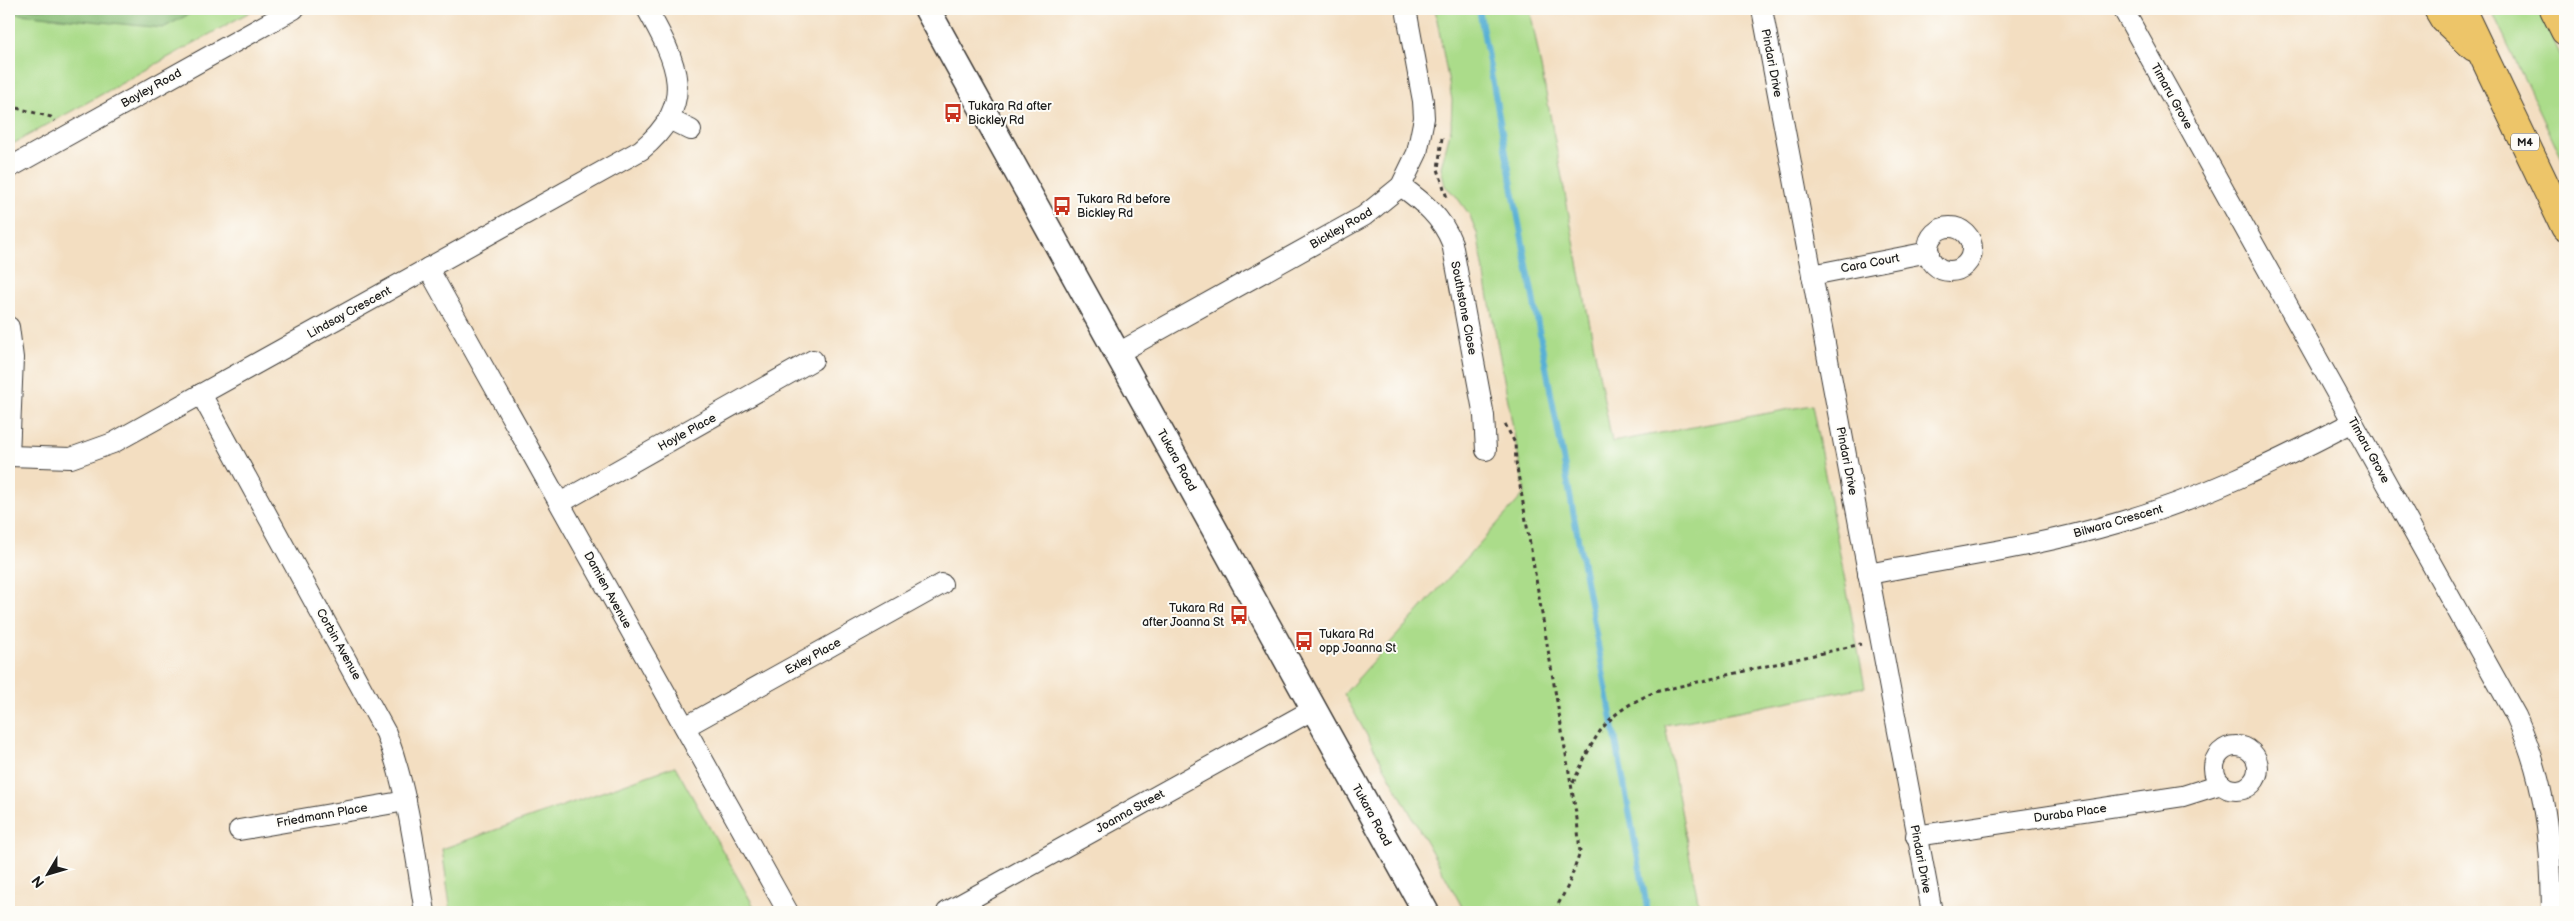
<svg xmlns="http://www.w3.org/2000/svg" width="2574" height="921" font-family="'Balsamiq Sans',sans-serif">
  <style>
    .green { fill: #abdc8a; stroke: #647c53 }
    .forest { fill: #88bc76; stroke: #526c49 }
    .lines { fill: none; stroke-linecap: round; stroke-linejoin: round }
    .stream { stroke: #59b0d5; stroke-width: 6 }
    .minor-casing { stroke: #3c3935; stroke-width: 22 }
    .tertiary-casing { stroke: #3c3935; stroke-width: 28 }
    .motorway-casing { stroke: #3c3935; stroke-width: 30 }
    .path { stroke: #3c3935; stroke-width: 3; stroke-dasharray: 4 4; stroke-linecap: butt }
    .minor { stroke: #fff; stroke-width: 20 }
    .tertiary { stroke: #fff; stroke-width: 25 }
    .motorway { stroke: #edc569; stroke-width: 28 }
    .labels { text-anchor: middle; stroke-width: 4; stroke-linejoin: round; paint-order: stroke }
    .shield { fill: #fdfcf7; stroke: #605f5e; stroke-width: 1 }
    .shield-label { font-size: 11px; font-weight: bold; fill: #1c1c1c }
    .street-label { font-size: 12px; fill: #1c1c1c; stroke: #fdfcf7 }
    .poi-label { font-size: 12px; fill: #1c1c1c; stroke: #fdfcf7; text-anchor: start }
  </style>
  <rect width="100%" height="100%" fill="#fdfcf7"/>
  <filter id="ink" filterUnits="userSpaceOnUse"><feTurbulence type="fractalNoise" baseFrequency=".02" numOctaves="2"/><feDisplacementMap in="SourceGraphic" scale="10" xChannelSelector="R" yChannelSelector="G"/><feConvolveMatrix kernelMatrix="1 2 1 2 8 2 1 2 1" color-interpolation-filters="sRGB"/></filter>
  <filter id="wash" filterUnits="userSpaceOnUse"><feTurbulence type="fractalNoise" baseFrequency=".0096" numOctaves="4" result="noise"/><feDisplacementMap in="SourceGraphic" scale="20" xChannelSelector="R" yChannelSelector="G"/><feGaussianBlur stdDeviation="1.12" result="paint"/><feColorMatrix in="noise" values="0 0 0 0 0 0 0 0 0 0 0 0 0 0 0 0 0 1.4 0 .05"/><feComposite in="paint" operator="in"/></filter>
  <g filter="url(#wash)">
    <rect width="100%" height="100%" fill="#f3dec1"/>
    <g class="green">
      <polygon points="9,9 255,9 9,146"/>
      <polygon points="1435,9 1530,9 1612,442 1812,405 1865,687 1665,725 1700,912 1465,912 1344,694 1525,493 1477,233 1469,214 1456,196 1445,186 1441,167 1451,128 1452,100"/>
      <polygon points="2491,9 2539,9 2565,65 2565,165"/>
      <polygon points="675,766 757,912 451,912 442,849"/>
    </g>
    <polygon class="forest" points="9,9 199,9 163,28 9,13"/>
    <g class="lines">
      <polyline class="stream" points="1479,9 1648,912"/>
    </g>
  </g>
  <g filter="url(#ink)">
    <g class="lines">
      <g class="minor-casing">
        <g id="minor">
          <polyline points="1762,9 1932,912"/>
          <path d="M2123,9l393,707c30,65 35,125 36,196"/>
          <polyline points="669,119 691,130"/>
          <polyline points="9,168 294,9"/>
          <path d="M1401,186c22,16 41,31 51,57l32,173 2,34"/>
          <circle cx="1950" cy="249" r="22"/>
          <polyline points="428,268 788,912"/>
          <polyline points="1812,275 1929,252"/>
          <polyline points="9,327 13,358 9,456"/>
          <polyline points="1118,353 1364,216 1401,186 1417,153 1424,118 1423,101 1406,9"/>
          <path d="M201,394l185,339c22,58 29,119 39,179"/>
          <path d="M9,456l62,2 42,-15 528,-293c57,-47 36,-87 6,-141"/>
          <polyline points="560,503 813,360"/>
          <path d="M1868,574c83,-16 168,-27 249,-51 83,-24 160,-61 236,-101"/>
          <polyline points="685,727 942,584"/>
          <circle cx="2236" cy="768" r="22"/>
          <polyline points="239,830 406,801"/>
          <polyline points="1916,836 2183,796 2221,784"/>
          <polyline points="947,912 1314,709"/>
        </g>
      </g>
      <g class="tertiary-casing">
        <polyline id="tertiary" points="927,9 1426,912"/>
      </g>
      <g class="motorway-casing">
        <g id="motorway">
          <polyline points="2438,9 2444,19 2474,47"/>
          <polyline points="2461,9 2565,227"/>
          <polyline points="2554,9 2565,31"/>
        </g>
      </g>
      <g class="path">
        <polyline points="9,106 51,117 55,121"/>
        <polyline points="1442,138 1438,169 1447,198"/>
        <polyline points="1505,424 1515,443 1516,462 1577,819 1580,853 1568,886 1554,912"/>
        <path d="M1573,783c23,-49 30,-69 82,-91l206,-48"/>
      </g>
      <use href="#minor" class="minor"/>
      <use href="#tertiary" class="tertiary"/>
      <use href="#motorway" class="motorway"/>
    </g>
  </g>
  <defs>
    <g id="bus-bare" transform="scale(1.5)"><path d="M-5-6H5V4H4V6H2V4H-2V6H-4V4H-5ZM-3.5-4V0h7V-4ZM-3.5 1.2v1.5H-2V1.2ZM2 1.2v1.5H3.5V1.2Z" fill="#c8321e" stroke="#fdfcf7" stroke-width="2.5" paint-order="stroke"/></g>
  </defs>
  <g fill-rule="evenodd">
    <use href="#bus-bare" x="953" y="113"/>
    <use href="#bus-bare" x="1062" y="206"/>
    <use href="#bus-bare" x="1239" y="615"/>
    <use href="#bus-bare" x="1304" y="641"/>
  </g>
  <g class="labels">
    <rect class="shield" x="2511" y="133.5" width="28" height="17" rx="4"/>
    <g class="shield-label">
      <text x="2525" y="146">M4</text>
    </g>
    <g class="street-label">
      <text transform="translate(1772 63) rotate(79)" y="4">Pindari Drive</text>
      <text transform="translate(151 88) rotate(-29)" y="4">Bayley Road</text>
      <text transform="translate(2172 96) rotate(61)" y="4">Timaru Grove</text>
      <text transform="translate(1341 228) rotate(-30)" y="4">Bickley Road</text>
      <text transform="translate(1870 263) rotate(-11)" y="4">Cara Court</text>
      <text transform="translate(1464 308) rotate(79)" y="4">Southstone Close</text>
      <text transform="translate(349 312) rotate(-29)" y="4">Lindsay Crescent</text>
      <text transform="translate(687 432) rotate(-29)" y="4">Hoyle Place</text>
      <text transform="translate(2369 450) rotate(61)" y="4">Timaru Grove</text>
      <text transform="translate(1177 460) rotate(61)" y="4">Tukara Road</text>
      <text transform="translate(1847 461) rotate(79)" y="4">Pindari Drive</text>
      <text transform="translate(2118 521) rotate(-16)" y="4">Bilwara Crescent</text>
      <text transform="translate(608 590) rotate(61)" y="4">Damien Avenue</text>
      <text transform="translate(339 644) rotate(61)" y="4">Corbin Avenue</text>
      <text transform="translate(813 656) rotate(-29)" y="4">Exley Place</text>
      <text transform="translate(1130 811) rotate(-29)" y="4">Joanna Street</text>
      <text transform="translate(2070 813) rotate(-8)" y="4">Duraba Place</text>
      <text transform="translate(322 815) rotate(-10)" y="4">Friedmann Place</text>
      <text transform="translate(1372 815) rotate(61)" y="4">Tukara Road</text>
      <text transform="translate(1921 859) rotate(79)" y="4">Pindari Drive</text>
    </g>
    <g class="poi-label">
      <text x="968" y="110">Tukara Rd after<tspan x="968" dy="14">Bickley Rd</tspan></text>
      <text x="1077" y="203">Tukara Rd before<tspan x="1077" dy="14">Bickley Rd</tspan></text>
      <text x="1224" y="612" text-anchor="end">Tukara Rd<tspan x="1224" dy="14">after Joanna St</tspan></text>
      <text x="1319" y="638">Tukara Rd<tspan x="1319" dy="14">opp Joanna St</tspan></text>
    </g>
  </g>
  <rect width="2574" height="921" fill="none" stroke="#fdfcf7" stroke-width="30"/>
  <g transform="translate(48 874) rotate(232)" stroke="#fdfcf7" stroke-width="4" paint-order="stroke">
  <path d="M0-4L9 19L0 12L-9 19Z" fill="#1c1c1c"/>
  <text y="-8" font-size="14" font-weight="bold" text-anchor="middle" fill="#1c1c1c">N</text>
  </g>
</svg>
